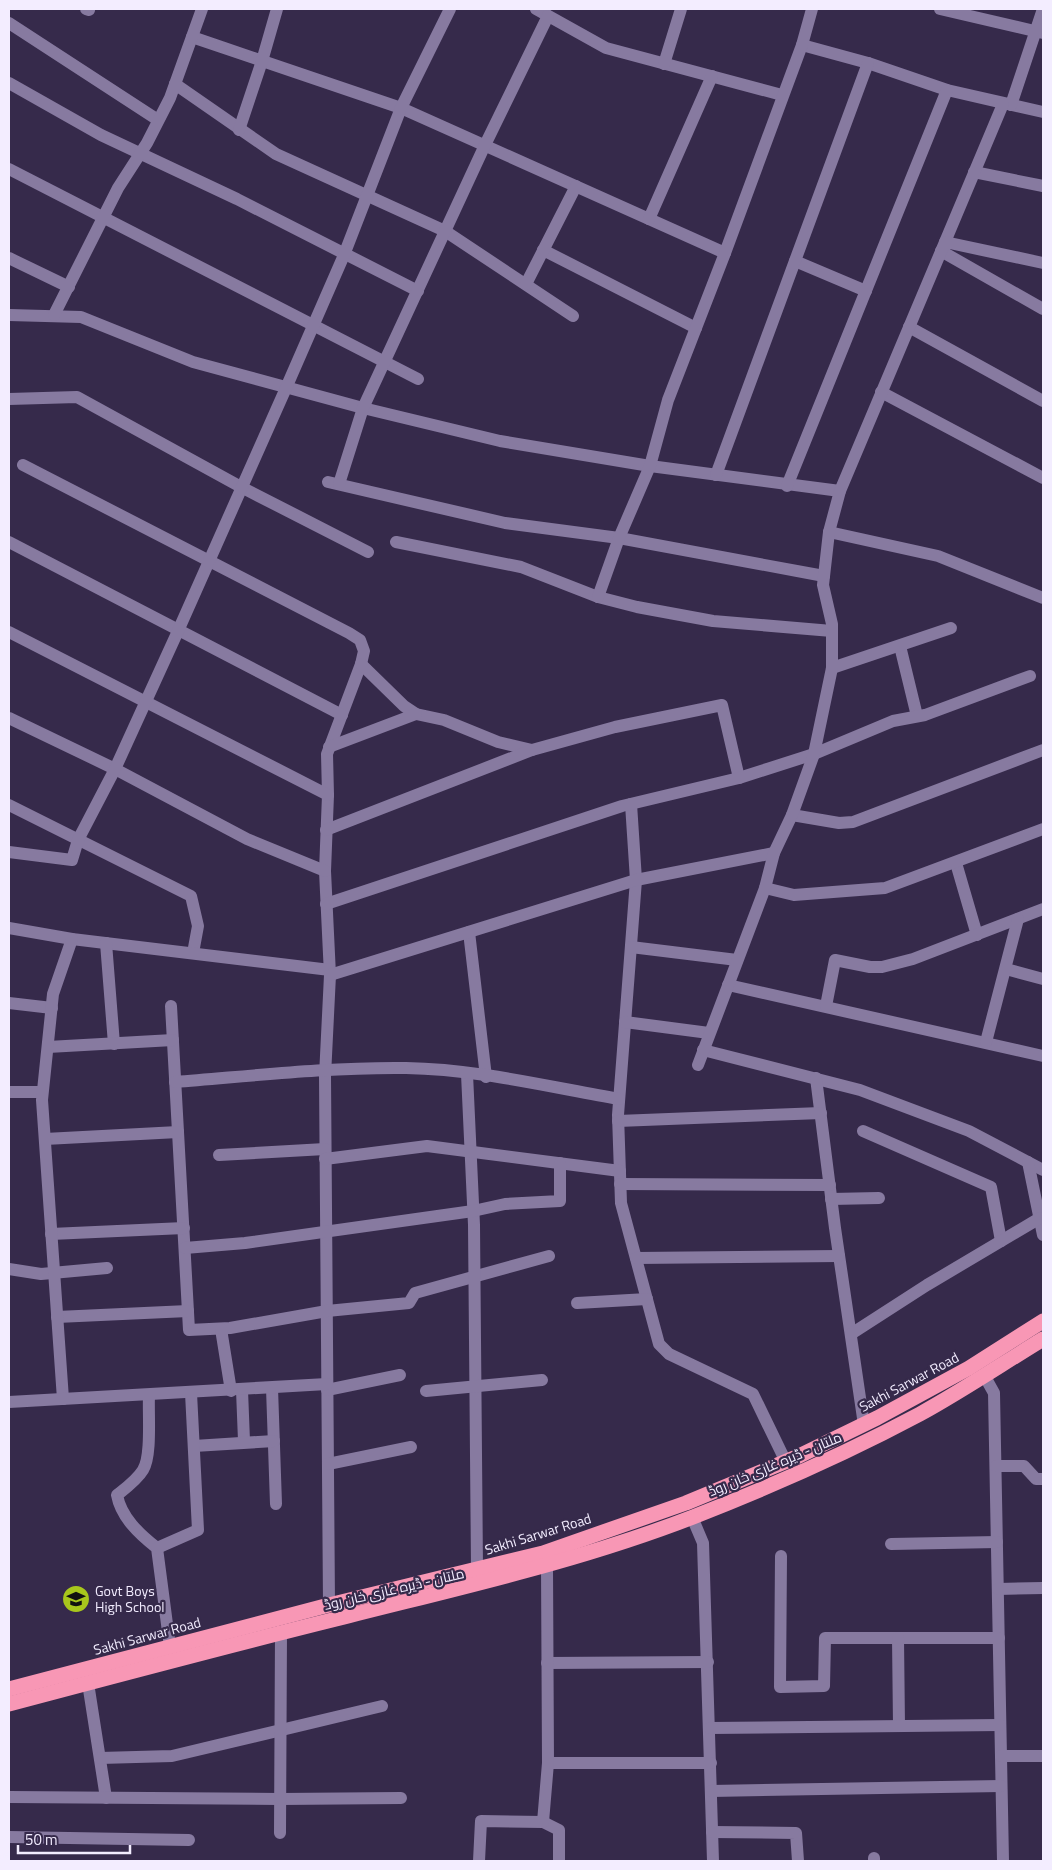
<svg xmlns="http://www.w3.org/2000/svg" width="1052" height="1870" font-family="'Titillium Web',Cairo,sans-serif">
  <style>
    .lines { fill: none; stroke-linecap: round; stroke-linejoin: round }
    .street { stroke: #877aa0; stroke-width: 12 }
    .highway { stroke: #f897b5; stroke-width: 15 }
    .labels { text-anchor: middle; stroke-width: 4.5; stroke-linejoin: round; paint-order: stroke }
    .street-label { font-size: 14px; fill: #f3edff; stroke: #362a4b }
    .poi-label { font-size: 14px; fill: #f3edff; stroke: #362a4b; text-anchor: start }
  </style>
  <rect width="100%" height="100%" fill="#362a4b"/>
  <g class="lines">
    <g class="street">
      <polyline points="86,9 89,10"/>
      <polyline points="536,9 606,48 782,95"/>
      <polyline points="940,9 1043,33"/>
      <polyline points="9,23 158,120"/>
      <polyline points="192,37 401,108 725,253"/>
      <polyline points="802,45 868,63 947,90 1043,112"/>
      <polyline points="664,64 681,9"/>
      <polyline points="9,83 101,135 237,199 418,291"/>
      <polyline points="175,84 276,154 445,231 573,316"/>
      <polyline points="1011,105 1043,9"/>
      <polyline points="239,130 262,61 277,9"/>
      <polyline points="9,169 418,379"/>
      <polyline points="974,172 1043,186"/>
      <polyline points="649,219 712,76"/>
      <polyline points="945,242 1003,104"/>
      <polyline points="543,250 696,328"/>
      <polyline points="941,251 1043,309"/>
      <polyline points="9,258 69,287"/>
      <polyline points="795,261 866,291"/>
      <polyline points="526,284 576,186"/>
      <polyline points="9,315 81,317 193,362 363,408 500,441 650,466 840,491"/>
      <polyline points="54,315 118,188 147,143 170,98 202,9"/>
      <polyline points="909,327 1043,401"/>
      <polyline points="881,392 1043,478"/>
      <polyline points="9,399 77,397 241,487 368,552"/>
      <polyline points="23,465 349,633 360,640 364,651 361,664 327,754 328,795 325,871 330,975 325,1076 329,1605"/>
      <polyline points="716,475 868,63"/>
      <polyline points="328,482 505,523 619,538 824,576"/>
      <polyline points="339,484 363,408 485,145 548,16"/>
      <polyline points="787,486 947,90"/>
      <polyline points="829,532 938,556 1043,598"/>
      <polyline points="9,542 342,715"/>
      <polyline points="396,542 521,567 598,597 637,607 713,621 832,631"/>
      <polyline points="598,597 619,538 650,466 668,400 725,253 802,45 812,9"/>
      <polyline points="9,632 328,795"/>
      <polyline points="900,646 917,716"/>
      <polyline points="361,664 404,706 416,714 444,720 498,742 532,750"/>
      <polyline points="832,668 951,628"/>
      <polyline points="9,718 115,769 247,839 325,871"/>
      <polyline points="329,747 416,714"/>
      <polyline points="631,804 636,880 618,1115 621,1203 659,1344 669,1354 753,1394 786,1462"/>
      <polyline points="9,805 191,896 198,926 193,953"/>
      <polyline points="792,815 839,823 853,822 1043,750"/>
      <polyline points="326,830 532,750 615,727 722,705 739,778"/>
      <polyline points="9,852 72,860 78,840 115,769 178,631 286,388 344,255 401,108 450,9"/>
      <polyline points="956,863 977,935"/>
      <polyline points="765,888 794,895 885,888 1043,829"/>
      <polyline points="326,904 622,806 739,778 814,754 893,721 925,715 1030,676"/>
      <polyline points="9,928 72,939 330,970"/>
      <polyline points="469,932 486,1077"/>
      <polyline points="106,943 114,1044"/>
      <polyline points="631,947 737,960"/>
      <polyline points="1006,969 1043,979"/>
      <polyline points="330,975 636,880 774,853"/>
      <polyline points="728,985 1043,1056"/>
      <polyline points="9,1003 52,1008"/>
      <polyline points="171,1006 189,1330 230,1328 327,1311 409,1303 415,1293 549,1256"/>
      <polyline points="826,1006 835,960 870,967 882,967 913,959 1043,909"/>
      <polyline points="625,1022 709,1033"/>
      <polyline points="986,1042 1018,919"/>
      <polyline points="48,1047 173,1040"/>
      <polyline points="703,1050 860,1090 969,1131 1043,1170"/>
      <polyline points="698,1065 765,888 774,853 792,815 814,754 832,668 832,624 823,585 829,532 840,491 945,242 1043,263"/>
      <polyline points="467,1074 474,1225 477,1569"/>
      <polyline points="816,1078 835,1228 864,1425"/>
      <path d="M175,1082c77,-6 154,-15 231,-14 70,1 144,19 213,31"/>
      <polyline points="9,1092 42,1092"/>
      <polyline points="618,1121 821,1113"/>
      <polyline points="863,1131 991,1187 1001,1241"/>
      <polyline points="45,1139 178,1132"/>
      <polyline points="219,1155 325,1149"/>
      <polyline points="325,1159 427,1146 620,1171"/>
      <polyline points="1028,1162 1043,1235"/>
      <polyline points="620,1184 830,1185"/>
      <polyline points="831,1199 879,1198"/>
      <polyline points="51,1234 184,1228"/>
      <polyline points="185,1248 245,1243 473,1211 505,1204 560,1201 560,1163"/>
      <polyline points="636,1258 839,1256"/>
      <polyline points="9,1269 41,1274 107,1268"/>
      <polyline points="577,1303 647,1299"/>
      <polyline points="57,1317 188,1311"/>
      <polyline points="221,1329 231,1391"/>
      <polyline points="851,1334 927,1285 1040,1218"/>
      <polyline points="984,1375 994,1393 1003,1861"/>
      <polyline points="272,1388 276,1504"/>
      <polyline points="242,1390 244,1441"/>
      <polyline points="327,1390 400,1375"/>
      <polyline points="426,1391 542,1380"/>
      <path d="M149,1395c-1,18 3,61 -6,75 -6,10 -17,18 -26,25 4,22 22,39 40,53l13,99"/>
      <polyline points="63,1399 42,1100 53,994 72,939"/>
      <polyline points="9,1402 327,1384"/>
      <polyline points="194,1446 274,1441"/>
      <polyline points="328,1464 411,1447"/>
      <polyline points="996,1466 1024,1466 1036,1479 1043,1479"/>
      <polyline points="692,1517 703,1543 713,1861"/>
      <polyline points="891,1544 997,1542"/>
      <polyline points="157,1548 198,1530 191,1393"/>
      <polyline points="781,1556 780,1687 824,1686 825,1638 999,1638"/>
      <polyline points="998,1589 1043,1588"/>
      <polyline points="898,1638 899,1726"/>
      <polyline points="547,1663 708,1662"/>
      <polyline points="88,1683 106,1798"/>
      <polyline points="710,1728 1000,1725"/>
      <polyline points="1001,1756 1043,1756"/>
      <polyline points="100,1758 172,1756 382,1706"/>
      <polyline points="548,1763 711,1763"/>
      <polyline points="711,1791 1001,1786"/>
      <polyline points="9,1797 280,1799 401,1798"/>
      <polyline points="543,1822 559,1830 559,1861"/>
      <polyline points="712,1832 796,1833 798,1861"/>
      <polyline points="280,1833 281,1633"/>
      <polyline points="9,1837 189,1840"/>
      <polyline points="874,1858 874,1861"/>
      <polyline points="479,1861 481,1821 543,1822 548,1763 547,1567 544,1556"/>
    </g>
    <g class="highway">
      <polyline points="9,1689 329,1605 543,1553 686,1503 799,1456 877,1418 969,1368 1043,1321"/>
      <path d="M9,1704c109,-29 218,-58 327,-85 121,-31 241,-57 357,-102 77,-30 154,-64 227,-103 42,-23 82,-50 123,-75"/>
    </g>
  </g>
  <defs>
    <g id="school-disc" transform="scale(1.4375)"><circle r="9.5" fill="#a8c71c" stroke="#362a4b"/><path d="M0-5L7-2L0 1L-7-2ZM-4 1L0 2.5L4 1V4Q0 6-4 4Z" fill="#111"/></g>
  </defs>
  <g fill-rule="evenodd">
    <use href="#school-disc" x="76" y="1599"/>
  </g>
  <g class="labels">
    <g class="street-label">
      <text transform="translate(909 1382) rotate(-28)" y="5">Sakhi Sarwar Road</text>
      <text transform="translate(775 1464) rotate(-23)" y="5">ملتان - ڈیرہ غازی خان روڈ</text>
      <text transform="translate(538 1534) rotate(-17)" y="5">Sakhi Sarwar Road</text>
      <text transform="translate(394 1589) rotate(-13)" y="5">ملتان - ڈیرہ غازی خان روڈ</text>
      <text transform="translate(147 1636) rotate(-15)" y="5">Sakhi Sarwar Road</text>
    </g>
    <g class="poi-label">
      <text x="95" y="1596">Govt Boys<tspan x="95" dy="16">High School</tspan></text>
    </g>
  </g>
  <rect width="1052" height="1870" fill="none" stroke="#f3edff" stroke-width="20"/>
  <path d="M18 1845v8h112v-8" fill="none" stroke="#f3edff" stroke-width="2.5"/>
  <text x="25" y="1845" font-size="15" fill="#f3edff" stroke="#362a4b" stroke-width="4" paint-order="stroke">50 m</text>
</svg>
